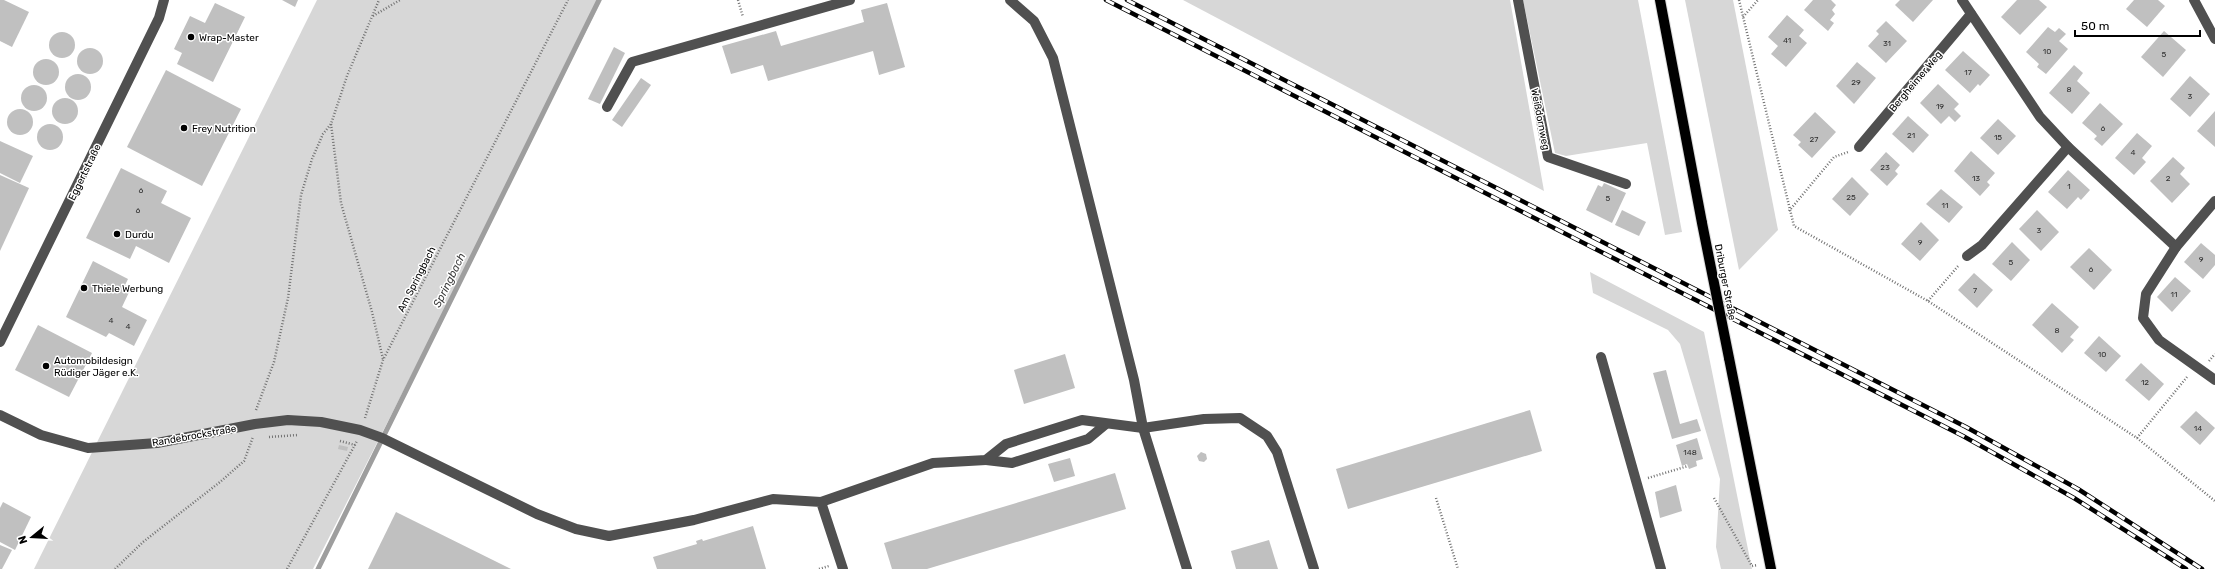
<svg xmlns="http://www.w3.org/2000/svg" width="2215" height="569" font-family="Rubik,sans-serif">
  <style>
    .green { fill: #d7d7d7 }
    .lines { fill: none; stroke-linecap: round; stroke-linejoin: round }
    .stream { stroke: #9e9e9e; stroke-width: 5 }
    .building { fill: #c0c0c0 }
    .major-casing { stroke: #dbdbdb; stroke-width: 12 }
    .path { stroke: #727272; stroke-width: 2.5; stroke-dasharray: 1 2; stroke-linecap: butt }
    .minor { stroke: #505050; stroke-width: 10 }
    .major { stroke: #000; stroke-width: 10 }
    .rail-casing { stroke: #000; stroke-width: 4.5 }
    .rail { stroke: #fff; stroke-width: 3; stroke-dasharray: 9; stroke-linecap: butt }
    .major-bridge-casing { stroke: #dbdbdb; stroke-width: 12; stroke-linecap: butt }
    .major-bridge { stroke: #000; stroke-width: 10 }
    .poi-dot { fill: #000; stroke: #fff; stroke-width: 1.5 }
    .labels { text-anchor: middle; stroke-width: 3; stroke-linejoin: round; paint-order: stroke }
    .number-label { font-size: 8px; fill: #303030 }
    .poi-label { font-size: 10px; fill: #000; stroke: #fff; text-anchor: start }
    .street-label { font-size: 10px; fill: #000; stroke: #fff }
    .water-label { font-size: 11px; font-style: italic; fill: #3f3f3f; stroke: #fff }
  </style>
  <rect width="100%" height="100%" fill="#fff"/>
  <g class="green">
    <polygon points="317,0 602,0 313,569 34,569"/>
    <polygon points="1183,0 1510,0 1544,191"/>
    <polygon points="1523,0 1638,0 1682,232 1665,235 1647,143 1566,156 1555,153"/>
    <polygon points="1685,0 1733,0 1778,230 1739,270"/>
    <polygon points="1590,272 1704,332 1752,569 1721,569 1716,547 1720,479 1680,344 1668,330 1593,293"/>
  </g>
  <g class="lines">
    <polyline class="stream" points="318,569 599,0"/>
  </g>
  <g class="building">
    <polygon points="0,0 4,0 29,12 12,47 0,41"/>
    <polygon points="282,0 298,0 295,7"/>
    <polygon points="1813,0 1831,0 1836,5 1832,10 1835,14 1830,20 1834,23 1828,31 1804,10"/>
    <polygon points="1900,0 1933,0 1913,22 1895,5"/>
    <polygon points="2017,0 2039,0 2047,7 2020,35 2001,17"/>
    <polygon points="2134,0 2158,0 2165,6 2147,27 2126,9"/>
    <polygon points="215,3 245,17 213,82 177,64 182,53 174,49 190,16 205,23"/>
    <polygon points="887,3 905,67 879,75 873,51 768,81 763,65 731,74 722,46 776,31 781,46 864,22 861,10"/>
    <polygon points="1787,15 1804,30 1799,36 1807,43 1786,67 1771,54 1778,46 1768,37"/>
    <polygon points="1886,21 1907,41 1886,63 1868,46 1879,34 1876,31"/>
    <polygon points="2048,27 2055,32 2059,28 2066,34 2059,41 2068,49 2046,74 2037,67 2039,64 2026,52"/>
    <polygon points="2164,31 2186,50 2163,77 2141,57"/>
    <circle cx="62" cy="45" r="13"/>
    <polygon points="614,47 625,53 600,104 588,99"/>
    <circle cx="90" cy="61" r="13"/>
    <polygon points="1963,51 1990,75 1980,86 1978,84 1970,93 1945,70"/>
    <circle cx="46" cy="72" r="13"/>
    <polygon points="1857,62 1876,78 1854,104 1836,86"/>
    <polygon points="2074,65 2083,73 2077,81 2090,93 2072,114 2049,93"/>
    <polygon points="166,70 241,109 202,186 127,147"/>
    <circle cx="78" cy="87" r="13"/>
    <polygon points="2190,76 2210,94 2190,117 2170,99"/>
    <polygon points="641,78 651,85 622,127 612,120"/>
    <polygon points="1938,84 1959,104 1954,109 1961,116 1955,122 1949,116 1941,124 1920,103"/>
    <circle cx="34" cy="98" r="13"/>
    <circle cx="65" cy="111" r="13"/>
    <polygon points="2100,103 2123,124 2102,146 2094,139 2097,136 2082,123"/>
    <circle cx="20" cy="122" r="13"/>
    <polygon points="2215,111 2215,147 2197,131"/>
    <polygon points="1815,112 1836,132 1812,158 1798,145 1801,142 1793,135"/>
    <polygon points="1908,116 1929,135 1913,153 1892,134"/>
    <polygon points="1998,119 2016,136 1998,155 1980,138"/>
    <circle cx="50" cy="137" r="13"/>
    <polygon points="2137,133 2152,146 2142,158 2146,162 2134,175 2115,158"/>
    <polygon points="0,141 33,156 20,183 0,173"/>
    <polygon points="1971,151 1995,173 1987,182 1990,185 1980,196 1954,171"/>
    <polygon points="1886,152 1900,165 1895,171 1898,174 1887,186 1870,170"/>
    <polygon points="2173,157 2185,168 2180,174 2190,184 2172,203 2150,181"/>
    <polygon points="121,168 167,191 161,203 191,218 169,263 136,246 130,259 86,238"/>
    <polygon points="2068,170 2090,190 2081,200 2078,197 2067,209 2048,192"/>
    <polygon points="0,175 29,188 0,251"/>
    <polygon points="1852,177 1869,194 1850,216 1832,199"/>
    <polygon points="1604,183 1626,193 1612,223 1586,210 1598,185 1602,187"/>
    <polygon points="1941,189 1963,207 1949,223 1926,204"/>
    <polygon points="1622,210 1646,222 1639,236 1615,225"/>
    <polygon points="2037,210 2059,232 2041,251 2019,229"/>
    <polygon points="1921,222 1939,240 1920,261 1901,244"/>
    <polygon points="2012,242 2030,260 2011,281 1992,264"/>
    <polygon points="2201,243 2215,255 2215,265 2203,279 2184,262"/>
    <polygon points="2089,248 2112,270 2094,290 2070,267"/>
    <polygon points="93,261 128,279 125,285 131,288 122,307 147,320 134,346 109,333 106,337 66,317"/>
    <polygon points="1974,273 1993,290 1977,308 1958,290"/>
    <polygon points="2175,277 2191,291 2172,312 2157,297"/>
    <polygon points="2052,303 2079,327 2070,337 2074,340 2062,353 2032,325"/>
    <polygon points="38,325 92,353 69,397 15,370"/>
    <polygon points="2099,336 2121,356 2106,372 2084,353"/>
    <polygon points="1065,354 1075,388 1024,404 1014,370"/>
    <polygon points="2141,363 2164,384 2149,401 2125,380"/>
    <polygon points="1666,370 1680,424 1697,419 1701,431 1672,439 1653,373"/>
    <polygon points="1530,410 1542,451 1348,509 1336,469"/>
    <polygon points="2196,411 2215,428 2200,445 2180,427"/>
    <polygon points="1697,438 1703,459 1696,461 1697,466 1689,469 1687,464 1682,466 1676,445"/>
    <polygon points="339,445 348,447 347,451 338,449"/>
    <polygon points="1201,452 1206,454 1207,459 1204,462 1199,461 1197,456"/>
    <polygon points="1070,458 1075,476 1054,482 1048,464"/>
    <polygon points="1115,473 1126,509 927,569 892,569 884,543"/>
    <polygon points="1676,485 1682,511 1660,518 1655,492"/>
    <polygon points="3,502 31,517 15,550 0,542 0,508"/>
    <polygon points="396,512 511,569 368,569"/>
    <polygon points="753,526 766,569 657,569 653,557 697,544 696,541 702,539 703,541"/>
    <polygon points="1269,540 1278,569 1236,569 1231,551"/>
    <polygon points="0,545 12,550 2,569 0,569"/>
  </g>
  <g class="lines">
    <g class="major-casing">
      <g id="major">
        <polyline points="1660,0 1702,223"/>
        <polyline points="1729,358 1771,569"/>
      </g>
    </g>
    <g class="path">
      <polyline points="738,0 743,17"/>
      <polyline points="1739,0 1794,226 1928,301 1983,337 2137,438 2215,501"/>
      <polyline points="373,16 400,0"/>
      <polyline points="1743,17 1758,0"/>
      <polyline points="331,124 341,203 372,312 383,359"/>
      <polyline points="1789,211 1834,157 1848,152"/>
      <polyline points="1928,301 1959,265"/>
      <polyline points="2209,361 2215,354"/>
      <polyline points="256,410 274,362 288,298 301,195 312,159 323,134 331,124 347,76 379,0"/>
      <polyline points="365,418 383,360 568,0"/>
      <polyline points="269,437 298,435"/>
      <polyline points="2137,438 2187,377"/>
      <polyline points="340,441 355,445"/>
      <polyline points="1648,478 1688,466"/>
      <polyline points="1436,498 1458,569"/>
      <polyline points="1714,498 1752,566 1758,565"/>
      <polyline points="115,569 143,542 220,482 244,461 253,437"/>
      <polyline points="287,569 357,441"/>
      <polyline points="819,569 829,566"/>
    </g>
    <g class="minor">
      <polyline points="1010,0 1034,21 1053,58 1134,380 1143,428 1187,569"/>
      <polyline points="1518,0 1548,157 1626,184"/>
      <polyline points="1962,0 2040,117 2068,147 2176,247"/>
      <polyline points="2194,0 2215,39"/>
      <polyline points="607,107 632,62 850,0"/>
      <polyline points="1859,147 1971,14"/>
      <polyline points="2215,201 2176,247 2146,294 2143,318 2159,340 2215,380"/>
      <polyline points="1967,256 1982,245 2068,147"/>
      <polyline points="0,342 159,18 164,0"/>
      <polyline points="1601,357 1661,569"/>
      <polyline points="0,415 41,435 88,448 157,443 255,424 288,420 321,422 360,430 382,438 537,514 576,529 609,536 694,520 773,499 821,502 843,569"/>
      <polyline points="986,460 1012,463 1088,439 1106,424"/>
      <polyline points="821,502 933,463 986,460 1006,444 1082,420 1143,428 1204,419 1240,418 1267,436 1277,452 1314,569"/>
    </g>
    <use href="#major" class="major"/>
    <g class="rail-casing">
      <g id="rail">
        <polyline points="1106,0 1963,436 2074,498 2186,569"/>
        <polyline points="1127,0 1966,427 2078,489 2202,569"/>
      </g>
    </g>
    <use href="#rail" class="rail"/>
    <g class="major-bridge-casing">
      <polyline id="major-bridge" points="1702,223 1729,358"/>
    </g>
    <use href="#major-bridge" class="major-bridge"/>
  </g>
  <g class="poi-dot">
    <circle cx="191" cy="37" r="4"/>
    <circle cx="184" cy="128" r="4"/>
    <circle cx="117" cy="234" r="4"/>
    <circle cx="84" cy="288" r="4"/>
    <circle cx="46" cy="366" r="4"/>
  </g>
  <g class="labels">
    <g class="number-label">
      <text x="1787" y="43">41</text>
      <text x="1887" y="46">31</text>
      <text x="2047" y="54">10</text>
      <text x="2164" y="57">5</text>
      <text x="1968" y="75">17</text>
      <text x="1856" y="85">29</text>
      <text x="2069" y="92">8</text>
      <text x="2190" y="99">3</text>
      <text x="1940" y="109">19</text>
      <text x="2103" y="131">6</text>
      <text x="1911" y="138">21</text>
      <text x="1998" y="140">15</text>
      <text x="1814" y="142">27</text>
      <text x="2133" y="155">4</text>
      <text x="1885" y="170">23</text>
      <text x="1976" y="181">13</text>
      <text x="2168" y="181">2</text>
      <text x="2069" y="189">1</text>
      <text x="141" y="193">6</text>
      <text x="1851" y="200">25</text>
      <text x="1608" y="201">5</text>
      <text x="1945" y="208">11</text>
      <text x="138" y="213">6</text>
      <text x="2039" y="233">3</text>
      <text x="1920" y="245">9</text>
      <text x="2201" y="262">9</text>
      <text x="2011" y="265">5</text>
      <text x="2091" y="272">6</text>
      <text x="1975" y="293">7</text>
      <text x="2174" y="297">11</text>
      <text x="111" y="323">4</text>
      <text x="128" y="329">4</text>
      <text x="2057" y="333">8</text>
      <text x="2102" y="357">10</text>
      <text x="2145" y="385">12</text>
      <text x="2198" y="431">14</text>
      <text x="1690" y="455">148</text>
    </g>
    <g class="poi-label">
      <text x="199" y="41">Wrap-Master</text>
      <text x="192" y="132">Frey Nutrition</text>
      <text x="125" y="238">Durdu</text>
      <text x="92" y="292">Thiele Werbung</text>
      <text x="54" y="364">Automobildesign<tspan x="54" dy="12">Rüdiger Jäger e.K.</tspan></text>
    </g>
    <g class="street-label">
      <text transform="translate(1915 81) rotate(-50)" y="4">Bergheimer Weg</text>
      <text transform="translate(1541 119) rotate(79)" y="4">Weißdornweg</text>
      <text transform="translate(84 172) rotate(-64)" y="4">Eggertstraße</text>
      <text transform="translate(416 279) rotate(-63)" y="4">Am Springbach</text>
      <text transform="translate(1726 282) rotate(79)" y="4">Driburger Straße</text>
      <text transform="translate(194 435) rotate(-10)" y="4">Randebrockstraße</text>
    </g>
    <g class="water-label">
      <text transform="translate(449 280) rotate(-64)" y="4">Springbach</text>
    </g>
  </g>
  <g transform="translate(32 537) rotate(252)" stroke="#ffffff" stroke-width="3" paint-order="stroke">
  <path d="M0-3L7 15L0 10L-7 15Z" fill="#000000"/>
  <text y="-6" font-size="11" font-weight="bold" text-anchor="middle" fill="#000000">N</text>
  </g>
  <path d="M2075 30v6h125v-6" fill="none" stroke="#000000" stroke-width="2"/>
  <text x="2081" y="30" font-size="12" fill="#000000" stroke="#ffffff" stroke-width="3" paint-order="stroke">50 m</text>
</svg>
